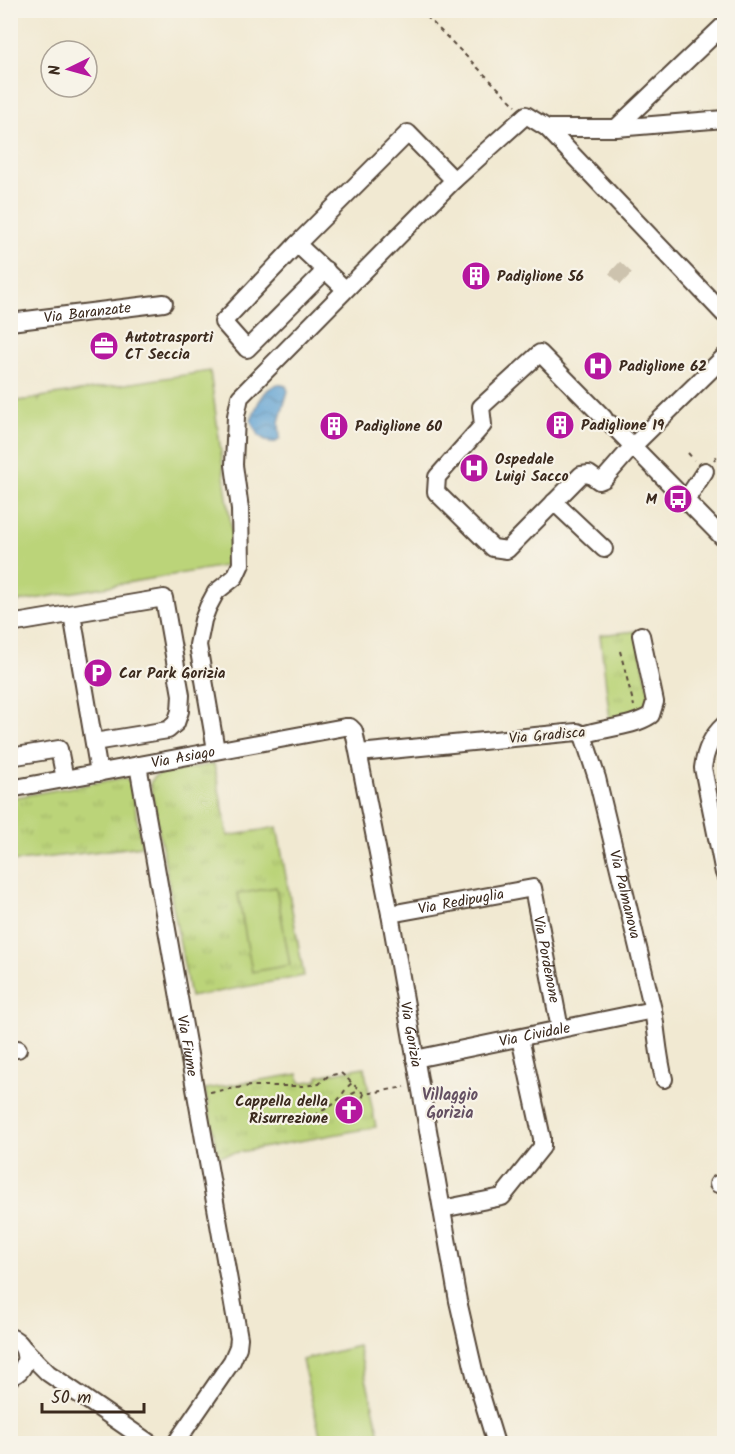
<svg xmlns="http://www.w3.org/2000/svg" width="735" height="1454" font-family="Kalam,sans-serif">
  <style>
    .park { fill: url(#park-tufts); stroke: #7b7f4c; stroke-width: 1.5 }
    .garden { fill: #bbd479; stroke: #7b7f4c; stroke-width: 1.5 }
    .water { fill: url(#water-waves); stroke: #4c6678; stroke-width: 1.5 }
    .lines { fill: none; stroke-linecap: round; stroke-linejoin: round }
    .minor-tunnel { stroke: #cdc3ae; stroke-width: 16; stroke-dasharray: 16 8; stroke-linecap: butt }
    .minor-casing { stroke: #564739; stroke-width: 20 }
    .path { stroke: #564739; stroke-width: 2; stroke-dasharray: 4.5 4.5; stroke-linecap: butt }
    .minor { stroke: #fff; stroke-width: 16 }
    .labels { text-anchor: middle; stroke-width: 4.5; stroke-linejoin: round; paint-order: stroke }
    .poi-label { font-size: 15px; font-weight: bold; fill: #3b2a1e; stroke: #f7f3e8; text-anchor: start }
    .street-label { font-size: 15px; fill: #3b2a1e; stroke: #f7f3e8 }
    .neighbourhood-label { font-size: 16px; font-weight: bold; fill: #645062; stroke: #f7f3e8 }
  </style>
  <defs>
    <pattern id="park-tufts" width="24" height="20" patternUnits="userSpaceOnUse" patternTransform="scale(1.5)"><rect width="24" height="20" fill="#bbd479"/><path d="M3 7l-1-3M5 7V3M7 7l1-3M15 17l-1-3M17 17v-4M19 17l1-3" fill="none" stroke="#a2b668"/></pattern>
    <pattern id="water-waves" width="16" height="10" patternUnits="userSpaceOnUse" patternTransform="scale(1.5)"><rect width="16" height="10" fill="#5ea1d2"/><path d="M0 5q4-4 8 0t8 0" fill="none" stroke="#4f83aa"/></pattern>
  </defs>
  <rect width="100%" height="100%" fill="#f7f3e8"/>
  <filter id="ink" filterUnits="userSpaceOnUse"><feTurbulence type="fractalNoise" baseFrequency=".0167" numOctaves="2"/><feDisplacementMap in="SourceGraphic" scale="12" xChannelSelector="R" yChannelSelector="G"/><feConvolveMatrix kernelMatrix="1 2 1 2 8 2 1 2 1" color-interpolation-filters="sRGB"/></filter>
  <filter id="wash" filterUnits="userSpaceOnUse"><feTurbulence type="fractalNoise" baseFrequency=".008" numOctaves="4" result="noise"/><feDisplacementMap in="SourceGraphic" scale="24" xChannelSelector="R" yChannelSelector="G"/><feGaussianBlur stdDeviation="1.35" result="paint"/><feColorMatrix in="noise" values="0 0 0 0 0 0 0 0 0 0 0 0 0 0 0 0 0 1.4 0 .05"/><feComposite in="paint" operator="in"/></filter>
  <g filter="url(#wash)">
    <rect width="100%" height="100%" fill="#f1e9d2"/>
    <g class="park">
      <polygon points="636,631 651,700 628,717 610,720 600,635"/>
      <polygon points="214,764 228,836 277,827 304,976 190,997 150,783 155,776 160,774"/>
      <polygon points="123,778 128,779 131,784 142,846 11,862 11,798"/>
      <polygon points="364,1067 376,1127 218,1156 205,1089 298,1074 300,1083 318,1080 318,1076"/>
    </g>
    <g class="garden">
      <polygon points="210,371 236,564 11,603 10,402 39,398 39,400 41,397"/>
      <polygon points="276,887 290,965 252,972 238,894"/>
      <polygon points="358,1346 382,1443 322,1443 302,1360"/>
    </g>
    <path class="water" d="M278,384l8,2 2,5 -9,31 1,16 -4,4 -6,1 -11,-7 -8,-15c5,-14 11,-32 27,-37z"/>
  </g>
  <g filter="url(#ink)">
    <g class="lines">
      <polyline class="minor-tunnel" points="615,279 627,266"/>
      <g class="minor-casing">
        <g id="minor">
          <polyline points="547,128 616,128 724,119"/>
          <polyline points="616,128 724,25"/>
          <polyline points="297,244 345,289"/>
          <polyline points="326,270 247,349 223,322 297,244 408,133 454,180"/>
          <path id="s1" d="M10,322l154,-19"/>
          <polyline points="604,418 540,353 481,407 483,425 437,477 436,492 493,548 507,550 581,475 589,474 599,481 604,479 632,447 724,357"/>
          <polyline points="611,424 724,539"/>
          <polyline points="686,500 705,471"/>
          <polyline points="554,502 604,549"/>
          <polyline points="72,614 99,773"/>
          <polyline points="10,624 164,598 181,695 180,711 176,723 168,730 94,742"/>
          <path d="M724,725c-12,11 -19,26 -21,43l21,105"/>
          <path id="s2" d="M583,735l14,43 56,232c4,23 5,46 11,69"/>
          <polyline points="216,750 198,645 203,620 208,607 216,592 235,577 241,564 240,509 234,465 236,416 240,397 454,180 526,115 547,128 724,314"/>
          <path d="M359,753l218,-21 6,3c22,-8 48,-7 68,-20l4,-13 -14,-67"/>
          <polyline points="10,757 59,749 65,779"/>
          <path id="s3" d="M138,765l101,573 -1,9 -6,14 -57,83"/>
          <path id="s4" d="M10,789l335,-62h5l4,4 36,183 68,387 17,74 21,69"/>
          <path id="s5" d="M390,914l143,-26 27,141"/>
          <polyline points="10,1049 18,1049"/>
          <path id="s6" d="M415,1059l238,-49"/>
          <polyline points="718,1184 724,1184"/>
          <polyline points="442,1209 502,1197 542,1147 542,1138 520,1038"/>
          <path d="M10,1337c20,8 21,33 0,40"/>
          <polyline points="24,1349 48,1373 151,1444"/>
        </g>
      </g>
      <g class="path">
        <polyline points="420,10 516,106"/>
        <polyline points="688,453 694,460"/>
        <polyline points="714,460 724,447"/>
        <polyline points="620,651 634,706"/>
        <polyline points="210,1092 250,1086 303,1086 319,1084 328,1076 341,1073 364,1094 405,1087"/>
        <polyline points="355,1101 362,1099 364,1094"/>
        <polyline points="350,1103 352,1094 360,1090"/>
        <path d="M315,1116c6,-6 15,-8 21,-14 7,-6 7,-12 16,-19"/>
      </g>
      <use href="#minor" class="minor"/>
    </g>
  </g>
  <defs>
    <g id="building-disc" transform="scale(1.5)"><circle r="9.5" fill="#b5179e" stroke="#f7f3e8"/><path d="M-4-6H4V6H1V3H-1V6H-4ZM-2.5-4.3h1.7v1.8h-1.7ZM.8-4.3h1.7v1.8H.8ZM-2.5-1h1.7V.8h-1.7ZM.8-1h1.7V.8H.8Z" fill="#fff"/></g>
    <g id="office-disc" transform="scale(1.5)"><circle r="9.5" fill="#b5179e" stroke="#f7f3e8"/><path d="M-6-3h4V-5.5h4V-3h4V5H-6ZM-1-4.5V-3h2v-1.5ZM-6 0V1H6V0Z" fill="#fff"/></g>
    <g id="hospital-disc" transform="scale(1.5)"><circle r="9.5" fill="#b5179e" stroke="#f7f3e8"/><path d="M-5-5h3v3.5h4V-5h3V5h-3V1.5h-4V5h-3Z" fill="#fff"/></g>
    <g id="bus-disc" transform="scale(1.5)"><circle r="9.5" fill="#b5179e" stroke="#f7f3e8"/><path d="M-5-6H5V4H4V6H2V4H-2V6H-4V4H-5ZM-3.5-4V0h7V-4ZM-3.5 1.2v1.5H-2V1.2ZM2 1.2v1.5H3.5V1.2Z" fill="#fff"/></g>
    <g id="parking-disc" transform="scale(1.5)"><circle r="9.5" fill="#b5179e" stroke="#f7f3e8"/><path d="M-3.5-5.5H1a3.5 3.5 0 0 1 0 7H-1V5.5H-3.5ZM-1-3.4V-.6H.8a1.4 1.4 0 0 0 0-2.8Z" fill="#fff"/></g>
    <g id="church-disc" transform="scale(1.5)"><circle r="9.5" fill="#b5179e" stroke="#f7f3e8"/><path d="M-1.2-6h2.4v3.5h3.3v2.4h-3.3V6h-2.4V-.1h-3.3v-2.4h3.3Z" fill="#fff"/></g>
  </defs>
  <g fill-rule="evenodd">
    <use href="#building-disc" x="476" y="276"/>
    <use href="#office-disc" x="104" y="346"/>
    <use href="#hospital-disc" x="598" y="366"/>
    <use href="#building-disc" x="560" y="425"/>
    <use href="#building-disc" x="334" y="426"/>
    <use href="#hospital-disc" x="474" y="468"/>
    <use href="#bus-disc" x="678" y="499"/>
    <use href="#parking-disc" x="98" y="673"/>
    <use href="#church-disc" x="349" y="1110"/>
  </g>
  <g class="labels">
    <g class="poi-label">
      <text x="497" y="281">Padiglione 56</text>
      <text x="125" y="342">Autotrasporti<tspan x="125" dy="17">CT Seccia</tspan></text>
      <text x="619" y="371">Padiglione 62</text>
      <text x="581" y="430">Padiglione 19</text>
      <text x="355" y="431">Padiglione 60</text>
      <text x="495" y="464">Ospedale<tspan x="495" dy="17">Luigi Sacco</tspan></text>
      <text x="657" y="504" text-anchor="end">M</text>
      <text x="119" y="678">Car Park Gorizia</text>
      <text x="328" y="1106" text-anchor="end">Cappella della<tspan x="328" dy="17">Risurrezione</tspan></text>
    </g>
    <g class="street-label">
      <text dy="5" stroke="none"><textPath href="#s1" startOffset="78">Via Baranzate</textPath></text>
      <text transform="translate(547 735) rotate(-5)" y="5">Via Gradisca</text>
      <text dy="5" stroke="none"><textPath href="#s4" startOffset="176">Via Asiago</textPath></text>
      <text dy="5" stroke="none"><textPath href="#s2" startOffset="165">Via Palmanova</textPath></text>
      <text dy="5" stroke="none"><textPath href="#s5" startOffset="72">Via Redipuglia</textPath></text>
      <text dy="5" stroke="none"><textPath href="#s5" startOffset="218">Via Pordenone</textPath></text>
      <text dy="5" stroke="none"><textPath href="#s6" startOffset="122">Via Cividale</textPath></text>
      <text dy="5" stroke="none"><textPath href="#s4" startOffset="660">Via Gorizia</textPath></text>
      <text dy="5" stroke="none"><textPath href="#s3" startOffset="285">Via Fiume</textPath></text>
    </g>
    <g class="neighbourhood-label">
      <text x="450" y="1100">Villaggio<tspan x="450" dy="18">Gorizia</tspan></text>
    </g>
  </g>
  <rect width="735" height="1454" fill="none" stroke="#f7f3e8" stroke-width="36"/>
  <g transform="translate(69 69) rotate(265)"><circle r="28" fill="#f7f3e8" stroke="#aca397" stroke-width="1.5"/>
  <path d="M0-4.5L10 22L0 15L-10 22Z" fill="#b5179e"/>
  <text y="-9" font-size="16" font-weight="bold" text-anchor="middle" fill="#3b2a1e">N</text>
  </g>
  <path d="M42 1403v9h102v-9" fill="none" stroke="#3b2a1e" stroke-width="3"/>
  <text x="51" y="1403" font-size="18" fill="#3b2a1e" stroke="#f7f3e8" stroke-width="4.5" paint-order="stroke">50 m</text>
</svg>
